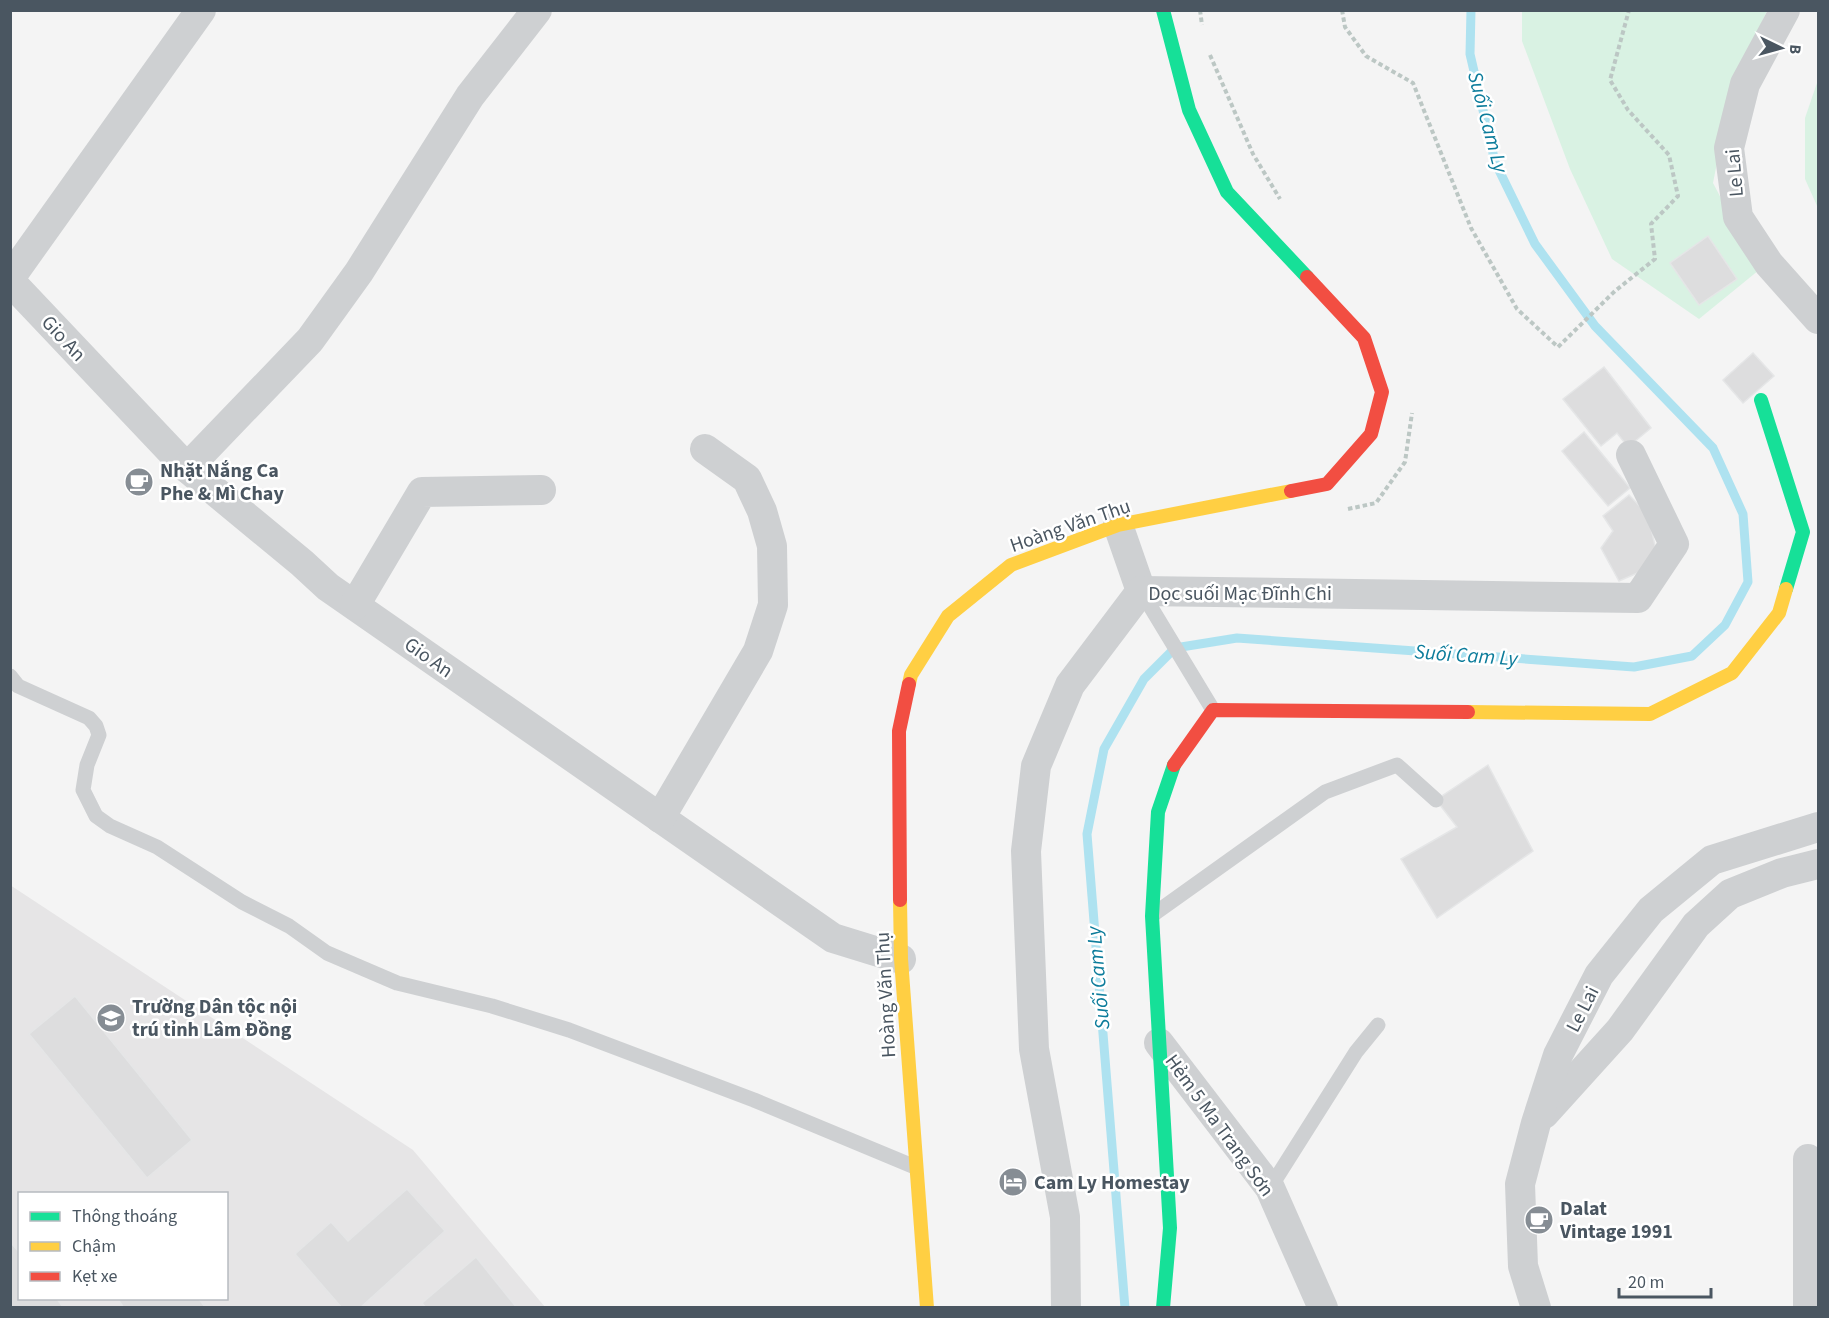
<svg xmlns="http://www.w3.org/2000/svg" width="1829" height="1318" font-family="'Source Sans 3',sans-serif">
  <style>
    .education { fill: #e6e5e6; fill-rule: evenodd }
    .green { fill: #d9f2e3 }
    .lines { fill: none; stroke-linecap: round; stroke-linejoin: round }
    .stream { stroke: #aee2f0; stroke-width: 9 }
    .building { fill: #ddddde; stroke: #e5e6e7; stroke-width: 1.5 }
    .path { stroke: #bcc7c4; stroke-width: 4; stroke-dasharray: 4.5 3; stroke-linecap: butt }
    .lane { stroke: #ced0d2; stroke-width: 15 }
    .street { stroke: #ced0d2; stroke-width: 30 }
    .fast { stroke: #16e098; stroke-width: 14 }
    .slow { stroke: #ffcf43; stroke-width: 14 }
    .jam { stroke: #f24e42; stroke-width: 14 }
    .labels { text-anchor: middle; stroke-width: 5; stroke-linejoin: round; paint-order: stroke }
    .street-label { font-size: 20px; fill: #4a5661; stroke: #fff }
    .poi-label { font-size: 20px; font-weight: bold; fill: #4a5661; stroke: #fff; text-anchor: start }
    .water-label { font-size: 21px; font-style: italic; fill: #0c7c9b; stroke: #fff }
  </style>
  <rect width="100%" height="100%" fill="#f4f4f4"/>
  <path class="education" d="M10,885l403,265 132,157h-534zM20,1194h206v104h-206z"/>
  <g class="green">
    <polygon points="1522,11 1767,11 1733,82 1713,183 1759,270 1699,319 1612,259 1570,169 1522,41"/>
    <polygon points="1818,80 1818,208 1805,179 1805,118"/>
  </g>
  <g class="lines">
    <polyline class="stream" points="1125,1308 1087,834 1104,749 1144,679 1175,648 1237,638 1634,667 1692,656 1725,625 1748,582 1743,514 1713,448 1595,326 1535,244 1495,162 1470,54 1471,10"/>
  </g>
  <g class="building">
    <polygon points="1708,236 1737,279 1699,305 1670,263"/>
    <polygon points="1753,353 1774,376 1743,403 1723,380"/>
    <polygon points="1604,367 1651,428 1628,447 1617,433 1601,446 1563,399"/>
    <polygon points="1584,432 1630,488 1608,506 1562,451"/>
    <polygon points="1629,495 1648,515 1656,550 1640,572 1619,581 1601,548 1613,531 1603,516"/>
    <polygon points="1488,765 1533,851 1437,918 1401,859 1457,827 1436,800"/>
    <polygon points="75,996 192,1140 147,1178 29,1034"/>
    <polygon points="407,1189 445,1231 360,1308 342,1308 295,1254 331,1222 348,1241"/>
    <polygon points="10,1242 20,1253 20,1298 56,1298 64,1308 10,1308"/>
    <polygon points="476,1257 517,1308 426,1308 422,1303"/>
    <polygon points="117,1298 198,1298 206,1308 124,1308"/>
  </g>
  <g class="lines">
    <g class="path">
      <polyline points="1200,10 1202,25"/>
      <polyline points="1342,10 1345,27 1366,56 1413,83 1471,228 1517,309 1558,347 1615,291 1655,259 1651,224 1678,196 1669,155 1628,110 1610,80 1629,10"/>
      <polyline points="1210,55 1253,154 1280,199"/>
      <polyline points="1348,509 1376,503 1405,462 1412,413"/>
    </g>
    <g class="lane">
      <polyline points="1141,591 1213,710"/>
      <polyline points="10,676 18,686 89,718 96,726 99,735 87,765 83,790 96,816 110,826 157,847 242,902 289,926 327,953 397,983 492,1006 569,1030 754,1100 915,1167"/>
      <polyline points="1154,914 1325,792 1397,765 1436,800"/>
      <polyline points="1270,1188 1356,1052 1378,1025"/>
    </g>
    <g class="street">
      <polyline points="1785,10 1745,84 1729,148 1738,217 1769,264 1818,319"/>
      <polyline points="10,278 201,10"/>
      <polyline points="10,281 187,468 302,563 328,587 833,938 901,959"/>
      <polyline points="187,468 310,340 359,272 470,96 537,10"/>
      <polyline points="1118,525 1141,591"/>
      <polyline points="355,605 422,492 541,490"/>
      <polyline points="660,818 758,651 773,605 772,546 762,511 747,479 705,449"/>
      <polyline points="1159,1043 1270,1188 1323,1308"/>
      <polyline points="1544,1114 1620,1030 1696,925 1730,894 1782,873 1818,864"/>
      <polyline points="1066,1308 1065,1217 1034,1049 1026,851 1036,766 1070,685 1141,591 1638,598 1674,544 1631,455"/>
      <polyline points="1536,1308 1523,1266 1520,1184 1536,1123 1558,1055 1599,975 1651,910 1712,860 1818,827"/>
      <polyline points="1808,1308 1808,1159"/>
    </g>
    <g class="fast">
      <polyline points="1163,10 1189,110 1227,192 1307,277"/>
      <polyline points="1761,400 1803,532 1786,589"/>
      <polyline points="1163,1308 1170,1228 1152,916 1158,812 1174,765"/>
    </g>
    <g class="slow">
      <polyline points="909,684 911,675 948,616 1011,565 1118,525 1291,491"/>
      <polyline points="1468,712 1650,714 1732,673 1779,613 1786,589"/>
      <polyline points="900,900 901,959 927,1308"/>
    </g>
    <g class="jam">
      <polyline points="1291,491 1327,484 1371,434 1382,392 1364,338 1307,277"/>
      <polyline points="1174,765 1213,710 1468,712"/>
      <polyline points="900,900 899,731 909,684"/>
    </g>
  </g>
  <defs>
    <g id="cafe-disc" transform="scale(1.5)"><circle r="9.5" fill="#868d94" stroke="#fff"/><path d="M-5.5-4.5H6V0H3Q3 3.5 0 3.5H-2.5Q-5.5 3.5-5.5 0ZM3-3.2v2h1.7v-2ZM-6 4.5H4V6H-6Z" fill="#fff"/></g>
    <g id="school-disc" transform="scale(1.5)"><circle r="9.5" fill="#868d94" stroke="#fff"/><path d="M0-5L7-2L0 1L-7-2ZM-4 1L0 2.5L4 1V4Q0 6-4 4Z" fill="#fff"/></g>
    <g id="hotel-disc" transform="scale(1.5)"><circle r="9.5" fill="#868d94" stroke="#fff"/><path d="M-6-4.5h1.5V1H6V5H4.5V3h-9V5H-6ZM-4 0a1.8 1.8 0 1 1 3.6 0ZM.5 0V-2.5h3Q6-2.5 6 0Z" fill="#fff"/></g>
  </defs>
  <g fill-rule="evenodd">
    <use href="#cafe-disc" x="139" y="482"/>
    <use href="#school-disc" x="111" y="1018"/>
    <use href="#hotel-disc" x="1013" y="1182"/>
    <use href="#cafe-disc" x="1539" y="1220"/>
  </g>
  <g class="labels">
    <g class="street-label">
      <text transform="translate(1734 173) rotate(-95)" y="7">Le Lai</text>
      <text transform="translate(64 338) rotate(47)" y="7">Gio An</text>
      <text transform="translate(1070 525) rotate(-19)" y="7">Hoàng Văn Thụ</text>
      <text x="1240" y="600">Dọc suối Mạc Đĩnh Chi</text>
      <text transform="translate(429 657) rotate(35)" y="7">Gio An</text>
      <text transform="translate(885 995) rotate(-93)" y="7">Hoàng Văn Thụ</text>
      <text transform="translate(1582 1009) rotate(-63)" y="7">Le Lai</text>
      <text transform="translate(1220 1125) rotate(54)" y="7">Hẻm 5 Ma Trang Sơn</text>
    </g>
    <g class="poi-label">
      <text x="160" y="477">Nhặt Nắng Ca<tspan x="160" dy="23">Phe &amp; Mì Chay</tspan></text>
      <text x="132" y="1013">Trường Dân tộc nội<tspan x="132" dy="23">trú tỉnh Lâm Đồng</tspan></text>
      <text x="1034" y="1189">Cam Ly Homestay</text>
      <text x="1560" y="1215">Dalat<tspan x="1560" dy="23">Vintage 1991</tspan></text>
    </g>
    <g class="water-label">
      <text transform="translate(1488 122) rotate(75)" y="7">Suối Cam Ly</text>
      <text transform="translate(1466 655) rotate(4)" y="7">Suối Cam Ly</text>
      <text transform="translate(1098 978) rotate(-95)" y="7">Suối Cam Ly</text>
    </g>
  </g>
  <rect width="1829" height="1318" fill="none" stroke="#4a5661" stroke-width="24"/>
  <rect x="18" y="1192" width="210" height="108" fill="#ffffff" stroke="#b7bbc0" stroke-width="1.5"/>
  <rect x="30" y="1212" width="30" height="9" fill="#16e098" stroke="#b7bbc0" stroke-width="1.5"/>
  <text x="72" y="1222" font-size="18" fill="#4a5661">Thông thoáng</text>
  <rect x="30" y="1242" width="30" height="9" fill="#ffcf43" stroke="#b7bbc0" stroke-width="1.5"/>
  <text x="72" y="1252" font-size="18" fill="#4a5661">Chậm</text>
  <rect x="30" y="1272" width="30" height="9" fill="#f24e42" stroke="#b7bbc0" stroke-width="1.5"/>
  <text x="72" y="1282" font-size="18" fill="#4a5661">Kẹt xe</text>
  <g transform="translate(1781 48) rotate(95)" stroke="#ffffff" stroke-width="4.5" paint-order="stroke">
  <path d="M0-4.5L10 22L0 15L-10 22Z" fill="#4a5661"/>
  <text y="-9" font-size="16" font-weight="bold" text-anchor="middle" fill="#4a5661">B</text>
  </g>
  <path d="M1619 1288v9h92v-9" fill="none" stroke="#4a5661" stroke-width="3"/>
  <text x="1628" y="1288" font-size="18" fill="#4a5661" stroke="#ffffff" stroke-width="4.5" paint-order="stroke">20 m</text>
</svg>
